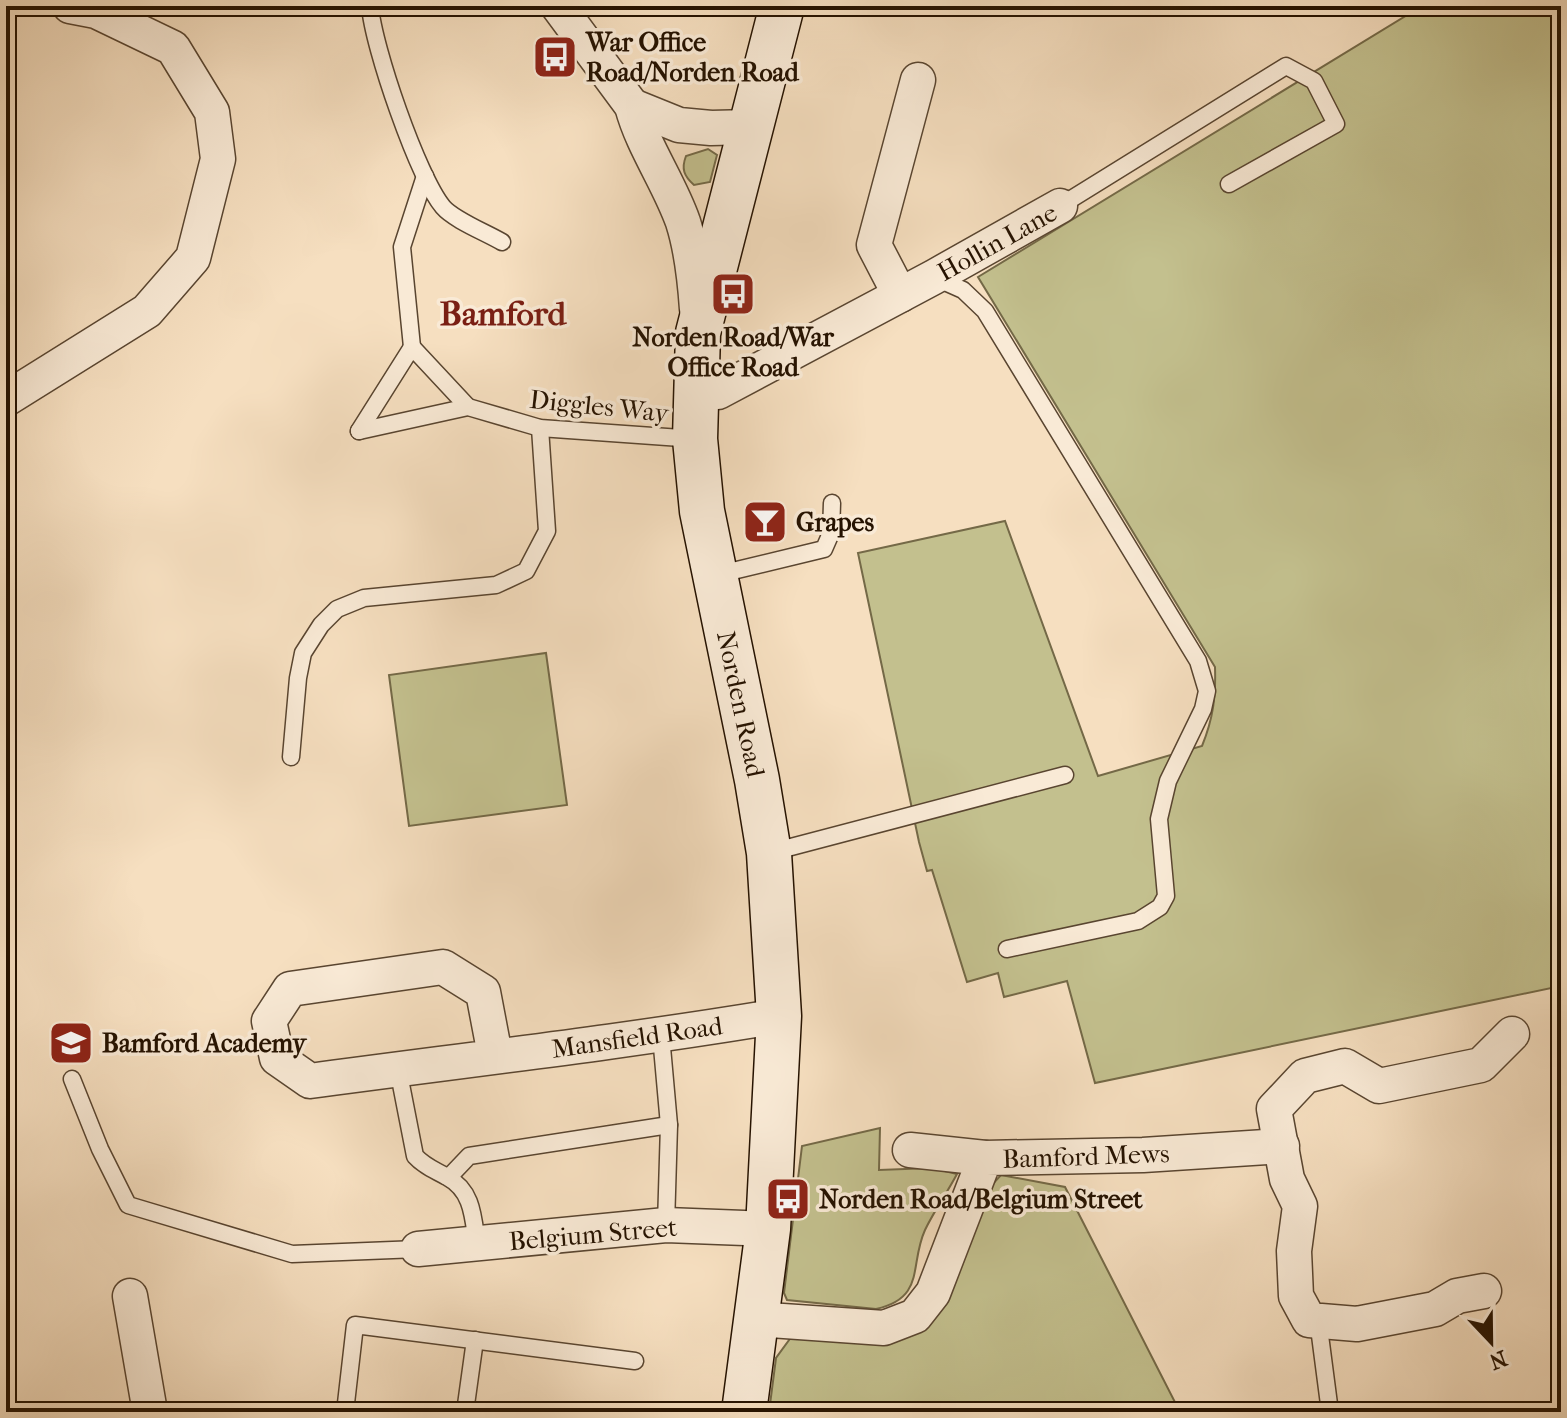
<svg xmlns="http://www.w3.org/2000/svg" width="1567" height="1418" font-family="'IM FELL French Canon',serif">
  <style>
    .green { fill: #c3c08e; stroke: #746947; stroke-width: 2 }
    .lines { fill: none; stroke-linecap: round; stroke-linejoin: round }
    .lane-casing { stroke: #594530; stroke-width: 19 }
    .street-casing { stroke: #594530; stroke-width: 37 }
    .secondary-casing { stroke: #251200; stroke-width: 47 }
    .lane { stroke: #f9ead6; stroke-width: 16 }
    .street { stroke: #f9ead6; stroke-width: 34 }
    .secondary { stroke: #f9ead6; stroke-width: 44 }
    .labels { text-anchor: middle; stroke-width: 7; stroke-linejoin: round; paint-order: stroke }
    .poi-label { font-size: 26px; font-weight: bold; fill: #251200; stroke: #f9ead6; text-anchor: start }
    .street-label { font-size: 26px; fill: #251200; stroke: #f9ead6 }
    .district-label { font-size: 34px; font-weight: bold; fill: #7a1f14; stroke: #f9ead6 }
  </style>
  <rect width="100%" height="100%" fill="#f6dfc0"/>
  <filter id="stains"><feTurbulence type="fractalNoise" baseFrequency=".0025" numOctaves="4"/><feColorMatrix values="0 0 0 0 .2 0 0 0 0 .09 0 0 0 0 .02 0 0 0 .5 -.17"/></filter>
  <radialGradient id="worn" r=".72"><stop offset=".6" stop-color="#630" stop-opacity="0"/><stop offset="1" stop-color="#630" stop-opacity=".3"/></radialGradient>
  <g class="green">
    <path d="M1422,6h139v980l-466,97 -28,-102 -63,16 -6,-24 -31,9 -35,-112 -5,1 -8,-29 -61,-289 147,-32 93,255 104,-30c11,-27 14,-49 13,-79l-237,-390z"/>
    <path d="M708,149l9,6 -7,27 -16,3c-10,-9 -13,-16 -8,-29z"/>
    <polygon points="546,653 567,805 409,826 389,675"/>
    <path d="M880,1128l-1,42 53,-2 25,6c-10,19 -23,37 -32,56 -16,35 1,68 -49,79l-89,-9 -3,-7 18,-147z"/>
    <polygon points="1001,1175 1065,1187 1180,1412 769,1412 776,1358 792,1336 889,1339 989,1188"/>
  </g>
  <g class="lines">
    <g class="lane-casing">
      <g id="lane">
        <path d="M370,6c3,41 48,171 73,201 11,13 44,26 59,35"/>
        <polyline points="1060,206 1286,66 1314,81 1336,124 1229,184"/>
        <polyline points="936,278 963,290 985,311 1198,661 1207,691 1203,709 1168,781 1159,819 1166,896 1160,907 1138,921 1007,949"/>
        <polyline points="412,347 402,247 425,176"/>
        <polyline points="359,431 468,407 540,428 695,439"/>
        <polyline points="359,431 412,347 468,407"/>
        <polyline points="716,575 824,549 831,533 832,503"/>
        <polyline points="291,757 298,678 303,653 321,625 337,609 364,598 496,585 526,571 547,531 540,428"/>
        <polyline points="772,852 1065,775"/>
        <polyline points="661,1036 669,1125 666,1225"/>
        <path d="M398,1069l17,87c10,11 20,14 32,21 26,14 26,40 30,67"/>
        <polyline points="72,1079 100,1149 128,1205 292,1254 418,1249"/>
        <polyline points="449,1177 469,1156 669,1125"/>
        <polyline points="1318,1320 1330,1412"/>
        <polyline points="345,1412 355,1325 635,1361"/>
        <polyline points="465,1412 475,1340"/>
      </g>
    </g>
    <g class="street-casing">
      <g id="street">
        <path d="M558,6l74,100c11,41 37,76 51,116 9,28 12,58 14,87"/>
        <polyline points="632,106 679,125 711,128 751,127"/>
        <polyline points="900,295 874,245 918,80"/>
        <polyline points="696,389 718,392 934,277 1060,206"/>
        <polyline points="6,399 147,311 193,258 218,159 212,112 173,48 96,11 70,6"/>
        <path d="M495,1055l-12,-63 -40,-25 -153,22 -21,32 8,37 33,23c156,-21 313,-39 469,-65"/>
        <polyline points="910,1150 985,1158"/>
        <polyline points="418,1249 666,1225 768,1229"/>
        <polyline points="1484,1291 1457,1296 1435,1309 1357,1324 1309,1320 1296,1296 1294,1251 1300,1206 1287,1179 1274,1109 1305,1076 1345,1066 1379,1086 1481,1065 1512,1034"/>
        <polyline points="130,1296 150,1412"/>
        <polyline points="756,1319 884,1328 915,1316 933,1293 985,1158 1143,1155 1282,1146"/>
      </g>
    </g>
    <g class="secondary-casing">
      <polyline id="secondary" points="744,1412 768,1229 779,1016 769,853 757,780 702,511 695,439 698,333 782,6"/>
    </g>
    <use href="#lane" class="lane"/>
    <use href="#street" class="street"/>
    <use href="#secondary" class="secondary"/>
  </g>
  <defs>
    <g id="bus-square" transform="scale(2.3)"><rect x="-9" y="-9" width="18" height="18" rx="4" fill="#8f2418" stroke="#f9ead6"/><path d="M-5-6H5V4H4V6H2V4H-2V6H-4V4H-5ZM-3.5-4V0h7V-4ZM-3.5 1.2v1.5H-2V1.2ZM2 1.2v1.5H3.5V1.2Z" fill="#fff"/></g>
    <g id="bar-square" transform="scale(2.3)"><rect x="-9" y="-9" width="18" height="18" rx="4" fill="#8f2418" stroke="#f9ead6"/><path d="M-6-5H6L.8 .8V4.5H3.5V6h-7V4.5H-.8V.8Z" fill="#fff"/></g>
    <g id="school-square" transform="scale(2.3)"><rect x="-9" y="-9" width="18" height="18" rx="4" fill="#8f2418" stroke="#f9ead6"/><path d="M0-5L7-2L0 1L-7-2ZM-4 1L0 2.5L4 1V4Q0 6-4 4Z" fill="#fff"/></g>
  </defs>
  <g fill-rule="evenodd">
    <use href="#bus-square" x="555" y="57"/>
    <use href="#bus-square" x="733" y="294"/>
    <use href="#bar-square" x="765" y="522"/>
    <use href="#school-square" x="71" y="1043"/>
    <use href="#bus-square" x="788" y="1199"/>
  </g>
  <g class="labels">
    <g class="poi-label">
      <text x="586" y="51">War Office<tspan x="586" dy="30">Road/Norden Road</tspan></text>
      <text x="733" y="346" text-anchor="middle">Norden Road/War<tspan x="733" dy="30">Office Road</tspan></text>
      <text x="796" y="531">Grapes</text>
      <text x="102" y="1052">Bamford Academy</text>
      <text x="819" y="1208">Norden Road/Belgium Street</text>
    </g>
    <g class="street-label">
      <text transform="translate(997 242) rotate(-29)" y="9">Hollin Lane</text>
      <text transform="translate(599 406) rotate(6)" y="9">Diggles Way</text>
      <text transform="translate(741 704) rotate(78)" y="9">Norden Road</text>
      <text transform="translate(637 1037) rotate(-8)" y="9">Mansfield Road</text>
      <text transform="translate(1086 1156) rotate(-2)" y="9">Bamford Mews</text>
      <text transform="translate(593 1234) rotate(-5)" y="9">Belgium Street</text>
    </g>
    <g class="district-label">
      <text x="503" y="325">Bamford</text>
    </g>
  </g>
  <rect width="1567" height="1418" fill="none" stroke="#f6dfc0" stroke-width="32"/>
  <rect x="8" y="8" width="1551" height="1402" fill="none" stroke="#251200" stroke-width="4"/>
  <rect x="16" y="16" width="1535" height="1386" fill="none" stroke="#251200" stroke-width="2"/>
  <g transform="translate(1491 1342) rotate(158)" stroke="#f9ead6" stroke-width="6" paint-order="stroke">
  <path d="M0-6L14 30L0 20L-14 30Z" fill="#251200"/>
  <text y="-12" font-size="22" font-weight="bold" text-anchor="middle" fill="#251200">N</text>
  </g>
  <rect width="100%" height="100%" filter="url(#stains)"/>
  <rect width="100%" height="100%" fill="url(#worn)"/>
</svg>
